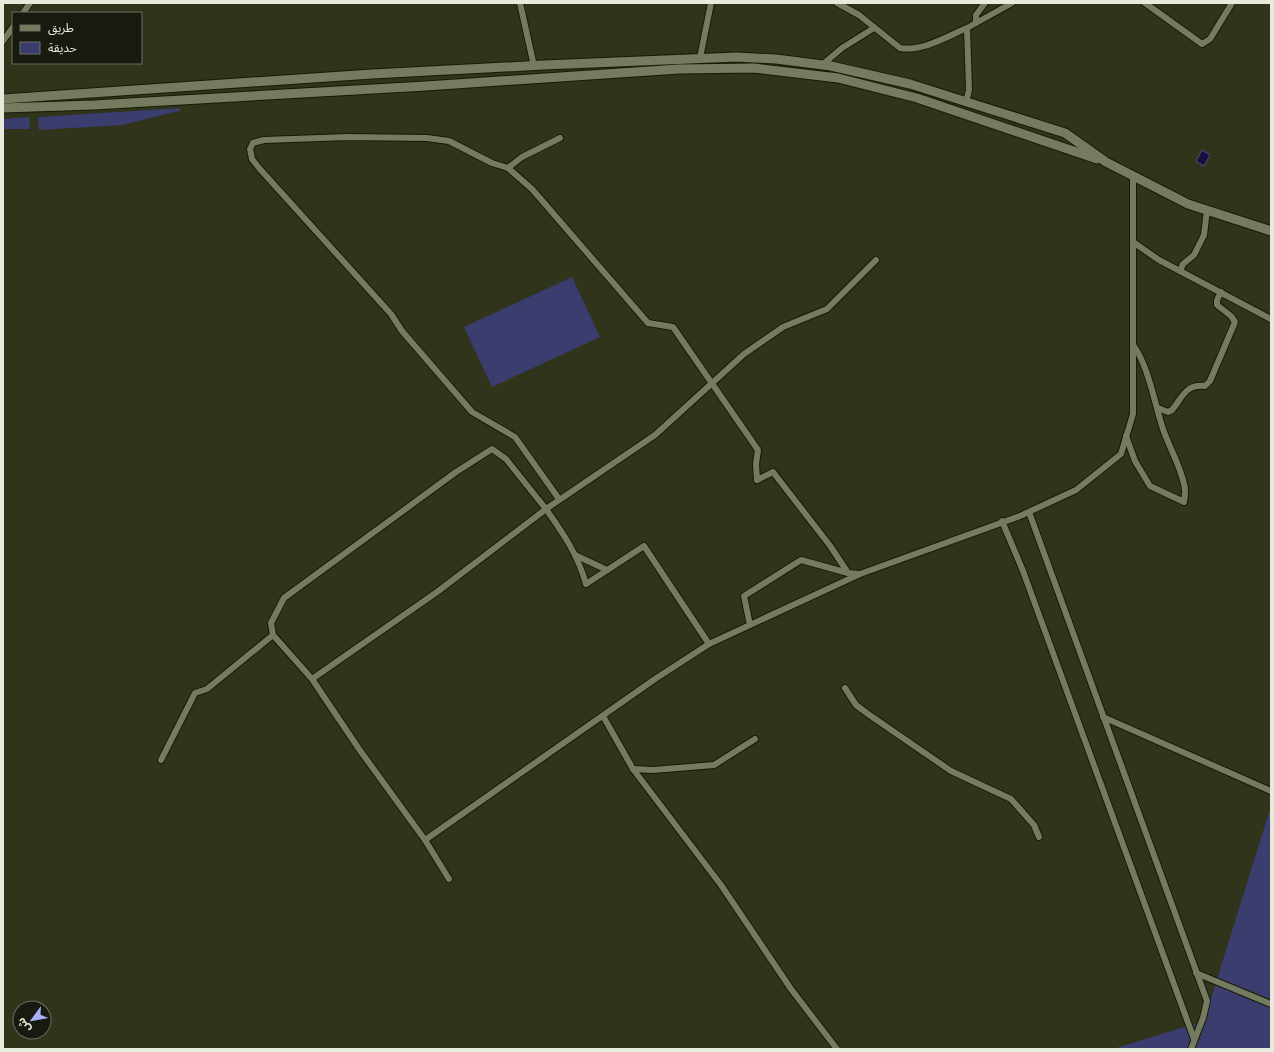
<svg xmlns="http://www.w3.org/2000/svg" width="1274" height="1052" font-family="'Open Sans','Noto Sans Arabic',sans-serif">
  <style>
    .green { fill: #3a3d6e }
    .water { fill: #141044; stroke: #535271 }
    .lines { fill: none; stroke-linecap: round; stroke-linejoin: round }
    .street-casing { stroke: #181b04; stroke-width: 8 }
    .secondary-casing { stroke: #181b04; stroke-width: 11 }
    .street { stroke: #757b60; stroke-width: 6 }
    .secondary { stroke: #757b60; stroke-width: 9 }
  </style>
  <rect width="100%" height="100%" fill="#2f341b"/>
  <g class="green">
    <polygon points="181,108 179,111 122,125 39,130 38,117"/>
    <polygon points="29,117 30,129 3,129 3,119"/>
    <polygon points="572,277 600,337 492,387 464,327"/>
    <polygon points="1271,806 1271,1049 1113,1049 1204,1021"/>
  </g>
  <polygon class="water" points="1202,150 1210,155 1204,166 1196,161"/>
  <g class="lines">
    <g class="street-casing">
      <g id="street">
        <polyline points="520,3 534,66"/>
        <path d="M837,3l22,12 41,33c22,4 48,-12 67,-20"/>
        <polyline points="1145,3 1202,44 1210,39 1232,3"/>
        <polyline points="23,13 30,3"/>
        <polyline points="976,23 976,15 985,3"/>
        <polyline points="3,41 13,27"/>
        <polyline points="700,58 711,3"/>
        <polyline points="822,65 842,48 874,28"/>
        <polyline points="966,102 969,90 967,28 1012,3"/>
        <polyline points="508,168 532,189 648,323 673,327 758,450 756,464 757,480 773,472 831,547 848,573 860,574"/>
        <polyline points="1133,242 1159,260 1271,319"/>
        <polyline points="1180,271 1183,264 1194,255 1204,235 1207,210"/>
        <path d="M1158,408l10,4 4,-2c11,-13 13,-26 33,-24l5,-5 25,-59 -4,-6 -14,-11v-5l4,-8"/>
        <path d="M1126,436l9,25 15,25 34,16c1,-6 2,-12 0,-18 -4,-19 -15,-37 -21,-55 -8,-24 -15,-65 -30,-84"/>
        <polyline points="559,499 515,437 472,412 402,331 391,314 259,168 252,159 250,149 253,143 264,140 348,137 427,138 449,141 492,163 508,168 522,157 560,138"/>
        <polyline points="1029,512 1207,1001 1203,1018 1191,1049"/>
        <polyline points="1002,521 1023,571 1194,1039"/>
        <polyline points="575,555 607,570"/>
        <polyline points="750,625 744,596 801,560 848,573"/>
        <path d="M709,644l-65,-98 -58,38c-8,-29 -23,-51 -40,-75l109,-74 89,-81 39,-27 44,-18 49,-49"/>
        <polyline points="312,679 437,592 546,509 506,459 492,449 456,472 284,598 271,623 273,635 312,679 359,749 425,840 449,879"/>
        <polyline points="845,688 856,705 868,714 951,771 1011,799 1034,825 1039,837"/>
        <polyline points="603,716 633,769 721,885 791,989 837,1049"/>
        <polyline points="1103,717 1271,791"/>
        <polyline points="161,760 195,693 207,689 273,635"/>
        <polyline points="633,769 653,770 714,765 755,739"/>
        <polyline points="425,840 655,679 709,644 860,574 1020,516 1076,490 1121,454 1133,414 1133,176"/>
        <polyline points="1196,973 1271,1004"/>
      </g>
    </g>
    <g class="secondary-casing">
      <g id="secondary">
        <polyline points="3,99 372,74 544,65 737,57 776,59 831,66 910,84 1065,133 1106,162 1188,204 1271,231"/>
        <polyline points="3,108 94,105 426,86 679,69 754,68 838,78 917,98 1097,159"/>
      </g>
    </g>
    <use href="#street" class="street"/>
    <use href="#secondary" class="secondary"/>
  </g>
  <rect width="1274" height="1052" fill="none" stroke="#e7ebdb" stroke-width="8"/>
  <rect x="12" y="12" width="130" height="52" fill="#181a0f" stroke="#6b6e61"/>
  <rect x="20" y="25" width="20" height="6" fill="#757b60" stroke="#6b6e61"/>
  <text x="48" y="32" font-size="12" fill="#e7ebdb">طريق</text>
  <rect x="20" y="42" width="20" height="12" fill="#3a3d6e" stroke="#6b6e61"/>
  <text x="48" y="52" font-size="12" fill="#e7ebdb">حديقة</text>
  <g transform="translate(32 1020) rotate(238)"><circle r="19" fill="#181a0f" stroke="#6b6e61"/>
  <path d="M0-3L7 15L0 10L-7 15Z" fill="#a8b0fc"/>
  <text y="-6" font-size="11" font-weight="bold" text-anchor="middle" fill="#e7ebdb">ش</text>
  </g>
</svg>
